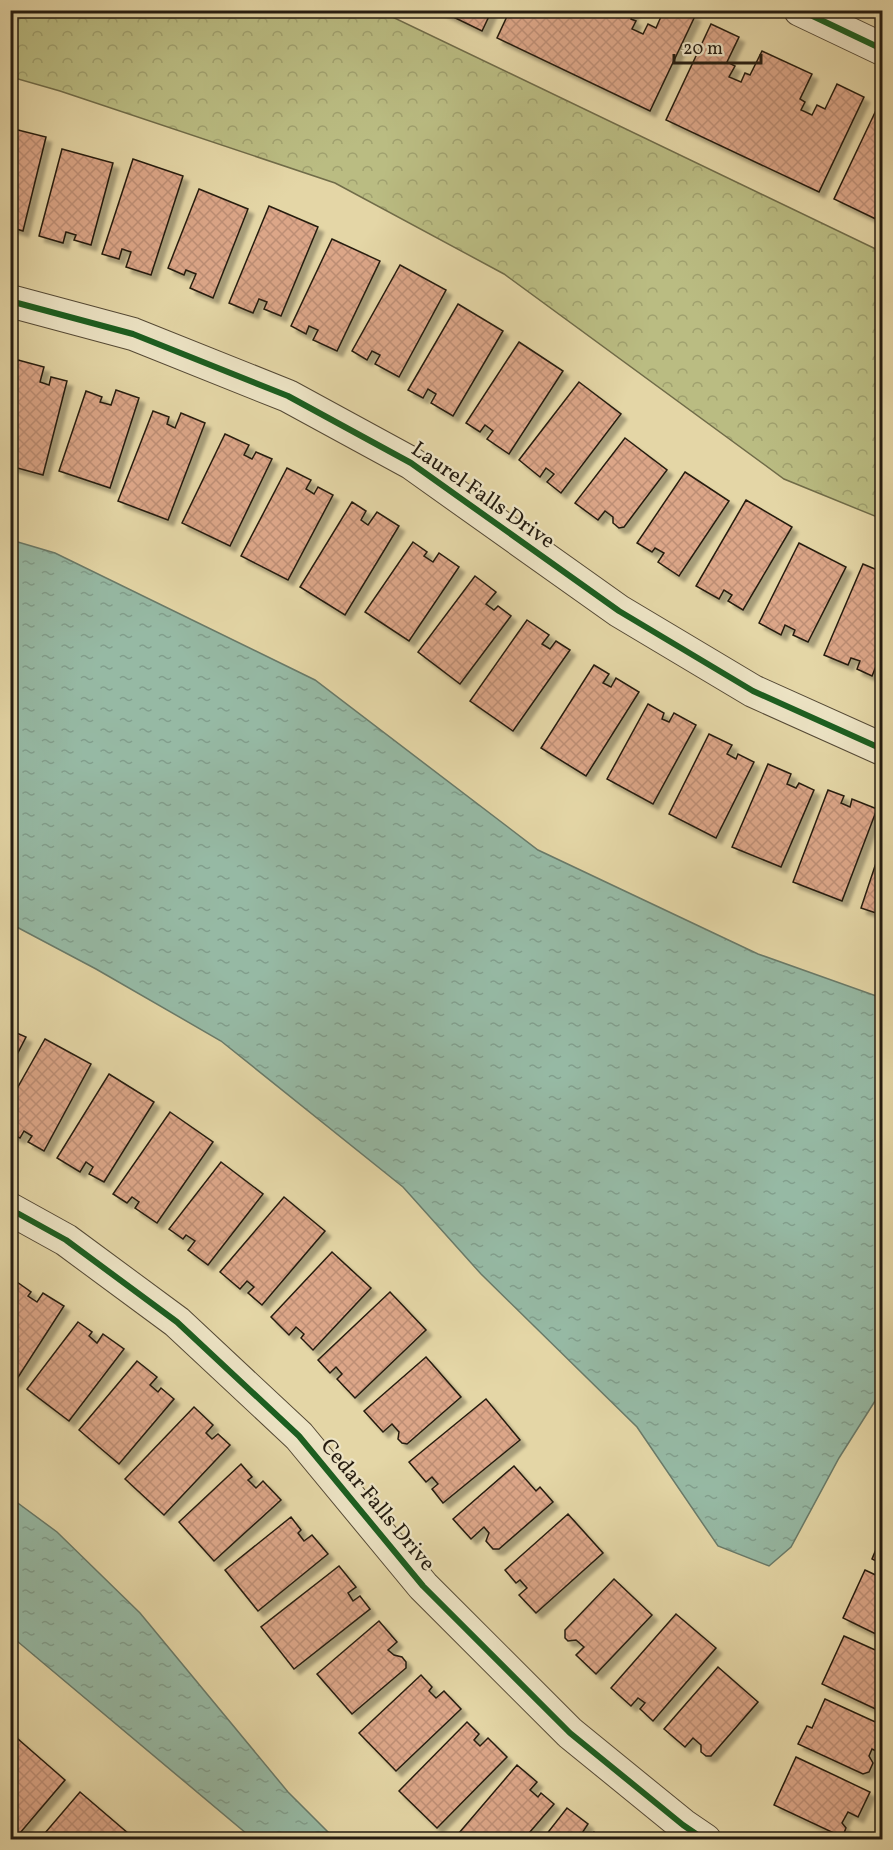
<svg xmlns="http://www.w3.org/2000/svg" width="893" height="1850" font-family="Vollkorn,serif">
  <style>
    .forest { fill: url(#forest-crowns); stroke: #706c49; stroke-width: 1.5 }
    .water { fill: url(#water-ripples); stroke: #697a69; stroke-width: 1.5 }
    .building { fill: url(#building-cross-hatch); stroke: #251c10; stroke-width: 1.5; filter: url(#shadow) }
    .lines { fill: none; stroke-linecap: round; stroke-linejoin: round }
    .minor-casing { stroke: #554a36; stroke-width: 34 }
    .minor { stroke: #ede4c5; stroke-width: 32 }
    .cycleway-casing { stroke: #ede4c5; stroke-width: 10 }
    .cycleway { stroke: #1b5e20; stroke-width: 6 }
    .labels { text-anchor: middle; stroke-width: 4.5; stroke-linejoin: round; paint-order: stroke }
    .street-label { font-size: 22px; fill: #251c10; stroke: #ede4c5 }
  </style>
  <defs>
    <pattern id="forest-crowns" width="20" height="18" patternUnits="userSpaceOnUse" patternTransform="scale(1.5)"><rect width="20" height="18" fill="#babc82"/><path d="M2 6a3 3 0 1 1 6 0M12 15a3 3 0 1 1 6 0" fill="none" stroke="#a0a16f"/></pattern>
    <pattern id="water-ripples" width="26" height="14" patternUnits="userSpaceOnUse" patternTransform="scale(1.5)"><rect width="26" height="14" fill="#96b9a4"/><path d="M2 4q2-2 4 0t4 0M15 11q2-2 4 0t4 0" fill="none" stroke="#819e8c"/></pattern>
    <pattern id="building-cross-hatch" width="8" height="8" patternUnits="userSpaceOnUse" patternTransform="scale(1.5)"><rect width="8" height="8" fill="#dca688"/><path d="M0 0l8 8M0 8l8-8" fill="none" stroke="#bd8e74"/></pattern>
    <filter id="shadow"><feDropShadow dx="5.5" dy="5.5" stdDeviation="1.5" flood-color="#0004"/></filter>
  </defs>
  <rect width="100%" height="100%" fill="#e4d6a6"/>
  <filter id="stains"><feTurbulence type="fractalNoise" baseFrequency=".00333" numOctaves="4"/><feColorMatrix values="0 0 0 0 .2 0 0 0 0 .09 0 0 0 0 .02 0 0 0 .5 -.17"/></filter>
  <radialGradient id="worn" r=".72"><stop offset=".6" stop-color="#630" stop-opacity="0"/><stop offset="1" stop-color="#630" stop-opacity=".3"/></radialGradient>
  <polygon class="forest" points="10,11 380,11 882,252 882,519 784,479 504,274 335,183 60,91 11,77"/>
  <g class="water">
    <polygon points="11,540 55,553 315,680 538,850 758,954 882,998 882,1390 839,1458 791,1547 769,1566 718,1546 637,1427 481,1274 403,1187 221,1041 96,969 11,924"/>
    <polygon points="11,1498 57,1532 140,1613 288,1792 335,1839 253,1839 11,1636"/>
  </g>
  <g class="building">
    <polygon points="439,10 492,10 482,31"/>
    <polygon points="510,10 634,10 631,19 636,21 632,29 643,34 648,24 656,28 664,10 684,10 695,16 650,111 497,38"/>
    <polygon points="711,24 739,37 727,62 735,66 729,77 741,82 745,73 750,75 762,51 812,74 800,99 805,102 801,110 812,115 817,105 825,109 837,84 864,97 819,192 666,120"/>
    <polygon points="879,104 882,106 882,222 834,199"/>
    <polygon points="10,128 46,137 23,231 10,227"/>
    <polygon points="62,149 113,163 91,245 74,240 76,235 66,232 63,243 39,236"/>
    <polygon points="133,159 183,176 151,275 126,267 131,252 122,249 119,259 102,254"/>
    <polygon points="199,189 248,209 213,298 190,288 196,274 186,270 184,275 168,268"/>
    <polygon points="269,206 318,227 281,316 264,309 267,302 259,299 253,313 229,303"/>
    <polygon points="332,239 380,261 337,351 313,340 318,330 309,326 306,334 291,326"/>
    <polygon points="400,265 446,290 399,377 375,364 380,355 372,351 367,360 352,351"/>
    <polygon points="458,304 503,331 453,416 431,403 436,394 428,389 423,398 408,390"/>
    <polygon points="519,342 563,371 509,454 487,439 493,431 485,425 480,432 466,423"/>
    <polygon points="18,360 44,367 40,382 49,385 51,377 67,381 43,475 10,466 10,390"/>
    <polygon points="579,382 621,414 561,493 547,482 554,474 546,468 540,477 519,460"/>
    <polygon points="116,390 139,398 110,488 59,471 86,391 102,397 100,402 111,405"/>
    <polygon points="153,411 169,417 167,424 175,428 181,413 205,423 168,520 118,501"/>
    <polygon points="225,434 249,445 244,455 252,459 256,452 272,459 230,546 182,523"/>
    <polygon points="625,438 667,470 624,527 619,528 613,523 613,517 605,511 598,520 575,503"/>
    <polygon points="287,468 311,480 306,489 314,494 318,487 333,495 288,580 241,556"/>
    <polygon points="685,472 729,501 679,576 658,562 664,553 655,548 652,552 637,543"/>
    <polygon points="746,500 792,527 743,610 728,601 732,595 724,590 719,599 696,586"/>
    <polygon points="352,502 366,511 361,520 368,525 377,512 399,526 345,615 300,587"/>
    <polygon points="413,542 427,552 424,556 433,562 439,553 459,567 409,641 365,612"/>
    <polygon points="799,543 846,567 808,642 793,635 795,630 785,625 781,635 759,623"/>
    <polygon points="863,564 882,572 882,652 872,676 857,669 860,661 851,658 848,665 824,655"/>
    <polygon points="475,576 496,592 486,604 494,610 498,606 511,616 460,684 418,652"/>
    <polygon points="527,620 549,635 542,644 550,649 556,641 570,650 513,731 470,701"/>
    <polygon points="594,665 609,674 603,683 611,687 616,678 639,692 586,776 541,748"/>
    <polygon points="648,704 664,713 662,719 669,722 674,713 696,725 653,804 607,779"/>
    <polygon points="709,734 732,745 727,754 736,759 738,754 754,762 716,838 669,814"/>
    <polygon points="768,764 791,774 787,784 796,788 799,783 814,790 781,867 732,847"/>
    <polygon points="828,790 844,796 841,803 850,807 852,799 877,809 842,901 793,882"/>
    <polygon points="882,845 882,915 861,908"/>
    <polygon points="10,1030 26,1037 10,1068"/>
    <polygon points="45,1039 91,1064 44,1151 28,1142 32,1136 24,1131 20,1138 10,1133 10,1101"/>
    <polygon points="109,1074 154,1102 104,1182 89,1174 93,1167 86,1162 80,1172 57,1158"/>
    <polygon points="170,1112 213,1142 157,1223 135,1208 139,1202 132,1197 127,1203 113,1194"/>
    <polygon points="221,1162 263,1194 208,1265 188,1250 195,1241 186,1235 183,1239 169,1229"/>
    <polygon points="284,1197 325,1231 262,1305 248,1293 254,1287 247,1281 240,1289 220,1272"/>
    <polygon points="332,1252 371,1288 313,1350 301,1338 304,1334 296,1327 289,1335 271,1317"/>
    <polygon points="17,1282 31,1292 28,1296 37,1302 43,1293 64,1306 15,1382 10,1379 10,1292"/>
    <polygon points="390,1292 426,1330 355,1398 337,1379 342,1374 336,1367 330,1373 318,1360"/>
    <polygon points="78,1322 92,1332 89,1336 97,1343 103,1334 124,1349 69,1421 27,1389"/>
    <polygon points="426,1357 461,1397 407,1444 402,1443 398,1439 399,1432 392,1424 383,1432 364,1411"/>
    <polygon points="137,1361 157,1377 150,1385 158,1392 161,1388 174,1399 119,1464 79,1430"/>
    <polygon points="486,1399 520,1440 443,1503 432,1489 438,1484 432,1477 426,1482 409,1462"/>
    <polygon points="194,1407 213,1425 206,1433 212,1439 218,1434 230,1445 164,1515 125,1479"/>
    <polygon points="241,1464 252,1477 248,1480 256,1488 263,1481 281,1500 214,1561 179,1522"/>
    <polygon points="514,1466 536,1491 540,1487 553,1502 499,1549 493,1549 486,1541 489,1533 484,1527 471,1539 453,1519"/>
    <polygon points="568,1514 603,1553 536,1613 519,1595 527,1588 520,1580 516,1583 505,1570"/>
    <polygon points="291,1517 301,1530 298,1533 304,1541 312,1535 328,1554 258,1611 225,1570"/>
    <polygon points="882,1535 882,1564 872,1559"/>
    <polygon points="339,1566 356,1587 348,1593 353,1601 360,1596 370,1609 294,1669 261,1627"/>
    <polygon points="865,1570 882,1578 882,1637 843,1618"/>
    <polygon points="614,1579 652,1615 596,1674 576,1655 584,1647 576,1640 568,1641 565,1638 565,1630"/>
    <polygon points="676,1614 716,1648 653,1721 640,1709 645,1703 638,1698 631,1706 611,1688"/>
    <polygon points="379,1621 397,1642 388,1650 394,1655 402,1657 406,1662 406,1668 352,1714 317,1674"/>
    <polygon points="844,1636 882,1653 882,1712 822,1684"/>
    <polygon points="718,1667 758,1702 711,1756 706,1756 701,1752 701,1745 693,1738 685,1747 664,1729"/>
    <polygon points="421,1675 432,1687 429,1691 436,1698 444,1691 461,1709 396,1771 359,1733"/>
    <polygon points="825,1699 882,1725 882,1754 872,1749 869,1756 873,1763 869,1772 863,1774 798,1744 807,1726 812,1728"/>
    <polygon points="467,1722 479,1734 474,1740 480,1746 488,1738 507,1757 437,1828 399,1791"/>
    <polygon points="10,1732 65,1780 14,1840 10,1840"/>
    <polygon points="796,1757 870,1792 858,1817 848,1812 842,1823 846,1828 844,1833 838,1835 774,1805"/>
    <polygon points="517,1765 537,1782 530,1790 538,1797 541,1793 554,1804 523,1840 466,1840 459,1833"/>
    <polygon points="80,1792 136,1840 39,1840"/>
    <polygon points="567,1808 588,1824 582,1833 589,1839 594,1832 603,1840 542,1840"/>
  </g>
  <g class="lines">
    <g class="minor-casing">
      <g id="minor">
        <polyline points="800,10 882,49"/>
        <polyline points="10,301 133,334 288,396 411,463 619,611 753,691 882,749"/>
        <polyline points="10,1209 66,1240 177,1322 299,1436 423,1586 570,1733 683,1825 705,1840"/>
      </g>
    </g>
    <use href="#minor" class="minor"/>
    <g class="cycleway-casing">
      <g id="cycleway">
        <polyline points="800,10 882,49"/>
        <polyline points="10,301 133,334 288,396 411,463 619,611 753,691 882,749"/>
        <polyline points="10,1209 66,1240 177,1322 299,1436 423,1586 570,1733 683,1825 705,1840"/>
      </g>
    </g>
    <use href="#cycleway" class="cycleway"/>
  </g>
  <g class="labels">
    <g class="street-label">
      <text transform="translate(484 494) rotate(35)" y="8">Laurel Falls Drive</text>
      <text transform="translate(379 1504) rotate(50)" y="8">Cedar Falls Drive</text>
    </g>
  </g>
  <rect width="893" height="1850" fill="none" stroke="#e4d6a6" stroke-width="36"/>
  <rect x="12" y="12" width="869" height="1826" fill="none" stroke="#251c10" stroke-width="3"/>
  <rect x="18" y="18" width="857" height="1814" fill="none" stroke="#251c10" stroke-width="1.5"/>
  <path d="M674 54v9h87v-9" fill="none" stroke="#251c10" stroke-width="3"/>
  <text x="683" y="54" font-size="18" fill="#251c10" stroke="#ede4c5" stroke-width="4.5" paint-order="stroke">20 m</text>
  <rect width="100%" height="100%" filter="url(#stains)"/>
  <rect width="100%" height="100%" fill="url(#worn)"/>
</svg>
